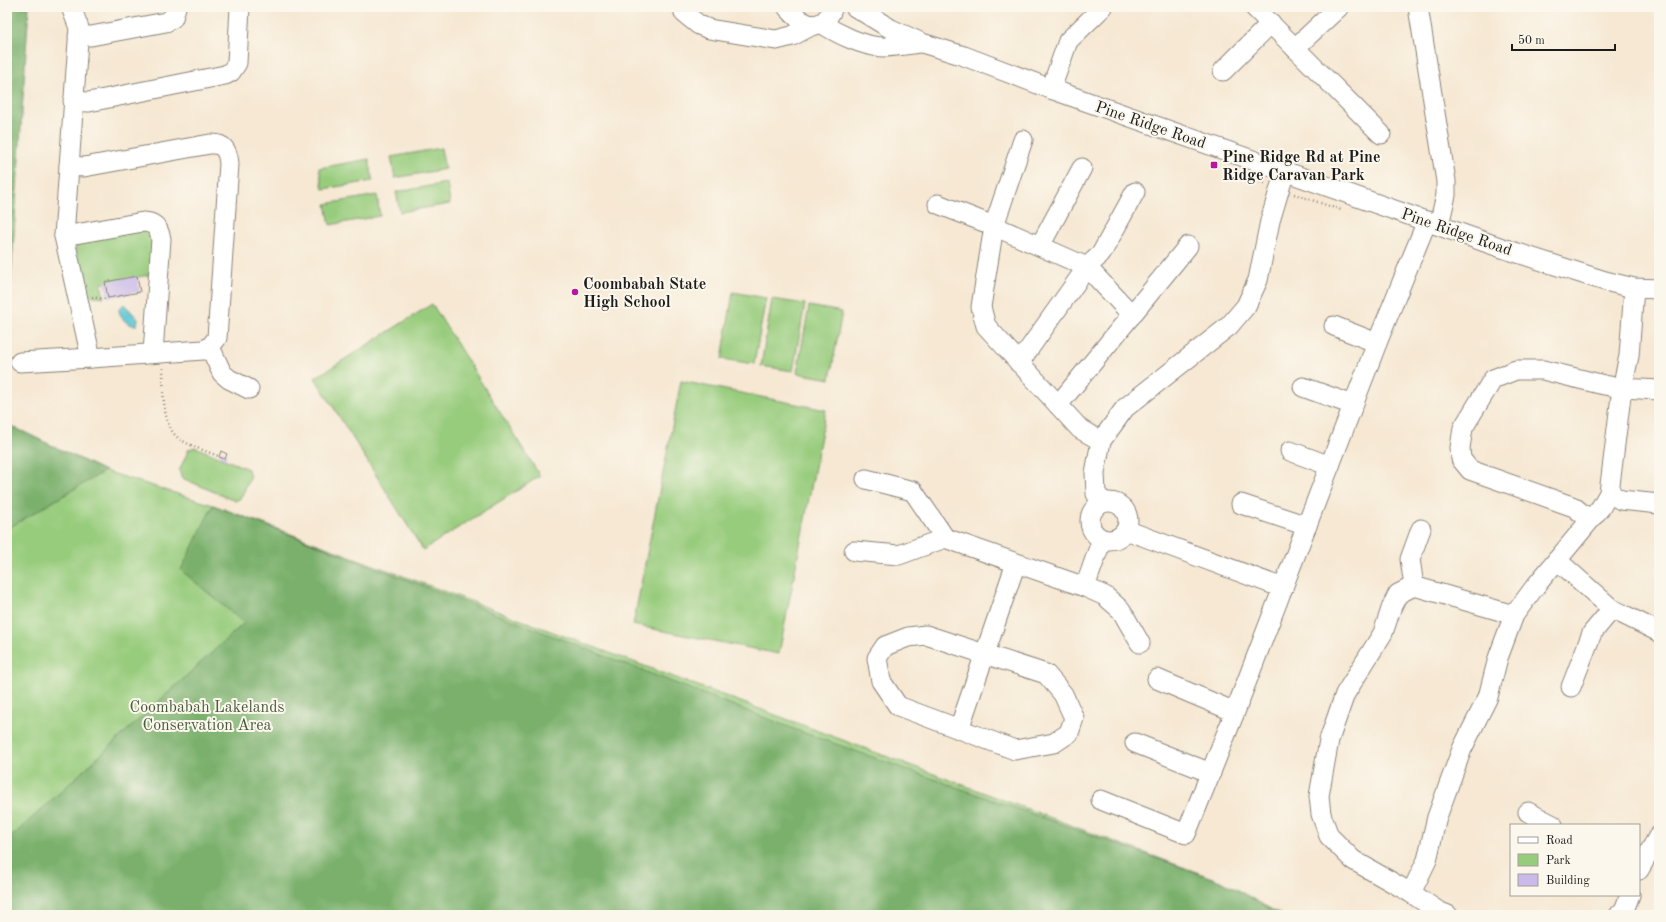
<svg xmlns="http://www.w3.org/2000/svg" width="1666" height="922" font-family="'Old Standard TT',serif">
  <style>
    .green { fill: #98cc7d; stroke: #5a744c }
    .forest { fill: #7ab06c; stroke: #4b6644 }
    .water { fill: #5ac5d3; stroke: #3b7078 }
    .building { fill: #c9bae9 }
    .lines { fill: none; stroke-linecap: round; stroke-linejoin: round }
    .minor-casing { stroke: #898278; stroke-width: 21 }
    .path { stroke: #898278; stroke-width: 2.5; stroke-dasharray: 1 3; stroke-linecap: butt }
    .minor { stroke: #fff; stroke-width: 19 }
    .poi-dot { fill: #b5179e; stroke: #fbf7ec; stroke-width: 1.5 }
    .labels { text-anchor: middle; stroke-width: 4; stroke-linejoin: round; paint-order: stroke }
    .street-label { font-size: 16px; fill: #1c1c1c; stroke: #fbf7ec }
    .poi-label { font-size: 16px; font-weight: bold; fill: #1c1c1c; stroke: #fbf7ec; text-anchor: start }
    .park-label { font-size: 16px; fill: #475a3e; stroke: #fbf7ec }
  </style>
  <rect width="100%" height="100%" fill="#fbf7ec"/>
  <filter id="ink" filterUnits="userSpaceOnUse"><feTurbulence type="fractalNoise" baseFrequency=".025" numOctaves="2"/><feDisplacementMap in="SourceGraphic" scale="8" xChannelSelector="R" yChannelSelector="G"/><feConvolveMatrix kernelMatrix="1 2 1 2 8 2 1 2 1" color-interpolation-filters="sRGB"/></filter>
  <filter id="wash" filterUnits="userSpaceOnUse"><feTurbulence type="fractalNoise" baseFrequency=".012" numOctaves="4" result="noise"/><feDisplacementMap in="SourceGraphic" scale="16" xChannelSelector="R" yChannelSelector="G"/><feGaussianBlur stdDeviation="0.9" result="paint"/><feColorMatrix in="noise" values="0 0 0 0 0 0 0 0 0 0 0 0 0 0 0 0 0 1.4 0 .05"/><feComposite in="paint" operator="in"/></filter>
  <g filter="url(#wash)">
    <rect width="100%" height="100%" fill="#f6e8d3"/>
    <g class="green">
      <polygon points="441,148 445,169 395,178 391,157"/>
      <polygon points="369,159 373,181 323,189 319,168"/>
      <polygon points="447,183 450,204 400,212 396,192"/>
      <polygon points="377,195 380,216 330,225 326,204"/>
      <polygon points="151,228 154,274 101,284 104,297 84,295 75,248 78,241"/>
      <polygon points="733,292 766,298 754,364 722,359"/>
      <polygon points="772,299 805,304 793,371 761,366"/>
      <polygon points="432,304 540,476 423,550 315,378"/>
      <polygon points="809,306 842,312 830,379 797,373"/>
      <polygon points="681,381 826,410 779,654 633,625"/>
      <polygon points="7,424 105,471 213,505 1223,882 1281,915 7,915"/>
      <polygon points="195,447 248,469 250,477 241,498 235,501 182,478 179,471 189,449"/>
    </g>
    <g class="forest">
      <polygon points="7,7 29,7 7,339"/>
      <polygon points="7,424 105,471 7,529"/>
      <polygon points="213,505 802,732 1223,882 1281,915 7,915 7,841 244,623 181,570"/>
    </g>
    <path class="water" d="M124,304l14,15 -1,6c-9,2 -18,-8 -18,-16z"/>
    <g id="blocks">
      <g class="building">
        <polygon points="137,276 140,292 108,298 105,282"/>
        <polygon points="221,451 227,454 225,459 219,457"/>
      </g>
    </g>
  </g>
  <g filter="url(#ink)">
    <use href="#blocks" fill-opacity="0" stroke="#898278" stroke-width="1"/>
    <g class="lines">
      <g class="minor-casing">
        <g id="minor">
          <polyline points="71,7 79,28 64,236 91,358 203,350 210,347 222,373 229,379 249,389"/>
          <path d="M787,7c5,5 10,12 17,15 13,8 25,-2 29,-15"/>
          <polyline points="855,7 891,29 922,43 964,56 1051,89 1502,248 1605,281 1634,288 1659,289"/>
          <polyline points="1254,7 1381,134"/>
          <polyline points="1418,7 1446,181 1446,195 1439,225"/>
          <polyline points="684,13 699,25 709,29 776,40 792,36 813,25"/>
          <path d="M821,23c15,10 43,24 62,24 12,0 25,-2 37,-4"/>
          <polyline points="78,36 91,36 166,22 173,18 176,7"/>
          <polyline points="1295,48 1339,7"/>
          <polyline points="1223,71 1271,23"/>
          <polyline points="1051,89 1068,41 1103,7"/>
          <polyline points="73,101 89,102 225,75 231,72 237,63 240,7"/>
          <polyline points="1023,140 994,226 981,307 986,326 1080,429 1101,441"/>
          <path d="M69,166l15,1 126,-23c14,-1 18,7 19,20l-12,174 -7,9"/>
          <polyline points="938,204 994,226 1087,267 1132,315"/>
          <path d="M64,236l79,-14c11,0 16,6 18,17l-8,114"/>
          <polyline points="1040,246 1082,168"/>
          <polyline points="1334,326 1377,343"/>
          <polyline points="20,362 91,358"/>
          <polyline points="1019,363 1087,267 1101,254 1135,192"/>
          <polyline points="1303,387 1353,405"/>
          <polyline points="1058,405 1188,246"/>
          <polyline points="1290,451 1330,466"/>
          <polyline points="866,479 913,491 945,538 1085,587 1105,596 1121,610 1140,643"/>
          <polyline points="1609,493 1621,500 1659,504"/>
          <circle cx="1109" cy="521" r="19"/>
          <polyline points="1104,502 1096,494 1095,473 1101,441 1125,408 1229,326 1246,306 1258,280 1270,221 1285,171"/>
          <polyline points="1241,504 1307,526"/>
          <polyline points="1590,520 1574,507 1470,470 1461,459 1460,448 1463,428 1493,379 1516,370 1543,370 1604,385 1622,388 1659,390"/>
          <polyline points="1126,530 1283,588"/>
          <polyline points="854,551 899,555 945,538"/>
          <polyline points="1557,560 1612,609 1659,632"/>
          <polyline points="1414,586 1410,559 1421,529"/>
          <polyline points="1085,587 1102,539"/>
          <polygon points="926,635 1046,674 1063,694 1074,718 1069,733 1054,743 1015,750 898,706 881,681 877,658 885,646 908,637"/>
          <polyline points="1157,679 1235,712"/>
          <polyline points="1571,687 1592,633 1612,609"/>
          <polyline points="959,729 1016,563"/>
          <polyline points="1135,743 1211,773"/>
          <polyline points="1101,800 1186,834 1235,712 1377,343 1427,221"/>
          <polyline points="1528,812 1553,825"/>
          <polyline points="1639,870 1659,835"/>
          <polyline points="1411,893 1427,860 1437,817 1462,749 1488,697 1498,658 1514,615 1534,588 1601,507 1609,493 1622,388 1629,356 1634,288"/>
          <polyline points="1448,915 1438,911 1411,893 1353,860 1329,836 1321,814 1319,796 1329,740 1345,694 1383,633 1392,606 1398,594 1414,586 1514,615"/>
          <polyline points="1619,915 1624,910 1630,895"/>
        </g>
      </g>
      <g class="path">
        <polyline points="1249,177 1265,184"/>
        <polyline points="1294,194 1341,210"/>
        <polyline points="92,297 103,299 108,298"/>
        <path d="M163,368c1,22 -3,59 18,72 12,7 25,11 37,16"/>
      </g>
      <use href="#minor" class="minor"/>
    </g>
  </g>
  <g class="poi-dot">
    <rect x="1210" y="161" width="8" height="8" rx="2"/>
    <circle cx="575" cy="292" r="4"/>
  </g>
  <g class="labels">
    <g class="street-label">
      <text transform="translate(1151 124) rotate(19)" y="6">Pine Ridge Road</text>
      <text transform="translate(1457 231) rotate(19)" y="6">Pine Ridge Road</text>
    </g>
    <g class="poi-label">
      <text x="1222" y="162">Pine Ridge Rd at Pine<tspan x="1222" dy="18">Ridge Caravan Park</tspan></text>
      <text x="583" y="289">Coombabah State<tspan x="583" dy="18">High School</tspan></text>
    </g>
    <g class="park-label">
      <text x="207" y="712">Coombabah Lakelands<tspan x="207" dy="18">Conservation Area</tspan></text>
    </g>
  </g>
  <rect width="1666" height="922" fill="none" stroke="#fbf7ec" stroke-width="24"/>
  <rect x="1510" y="824" width="130" height="72" fill="#fbf7ec" stroke="#a29f99"/>
  <rect x="1518" y="837" width="20" height="6" fill="#ffffff" stroke="#a29f99"/>
  <text x="1546" y="844" font-size="12" fill="#1c1c1c">Road</text>
  <rect x="1518" y="854" width="20" height="12" fill="#98cc7d" stroke="#a29f99"/>
  <text x="1546" y="864" font-size="12" fill="#1c1c1c">Park</text>
  <rect x="1518" y="874" width="20" height="12" fill="#c9bae9" stroke="#a29f99"/>
  <text x="1546" y="884" font-size="12" fill="#1c1c1c">Building</text>
  <path d="M1512 44v6h103v-6" fill="none" stroke="#1c1c1c" stroke-width="2"/>
  <text x="1518" y="44" font-size="12" fill="#1c1c1c" stroke="#fbf7ec" stroke-width="3" paint-order="stroke">50 m</text>
</svg>
